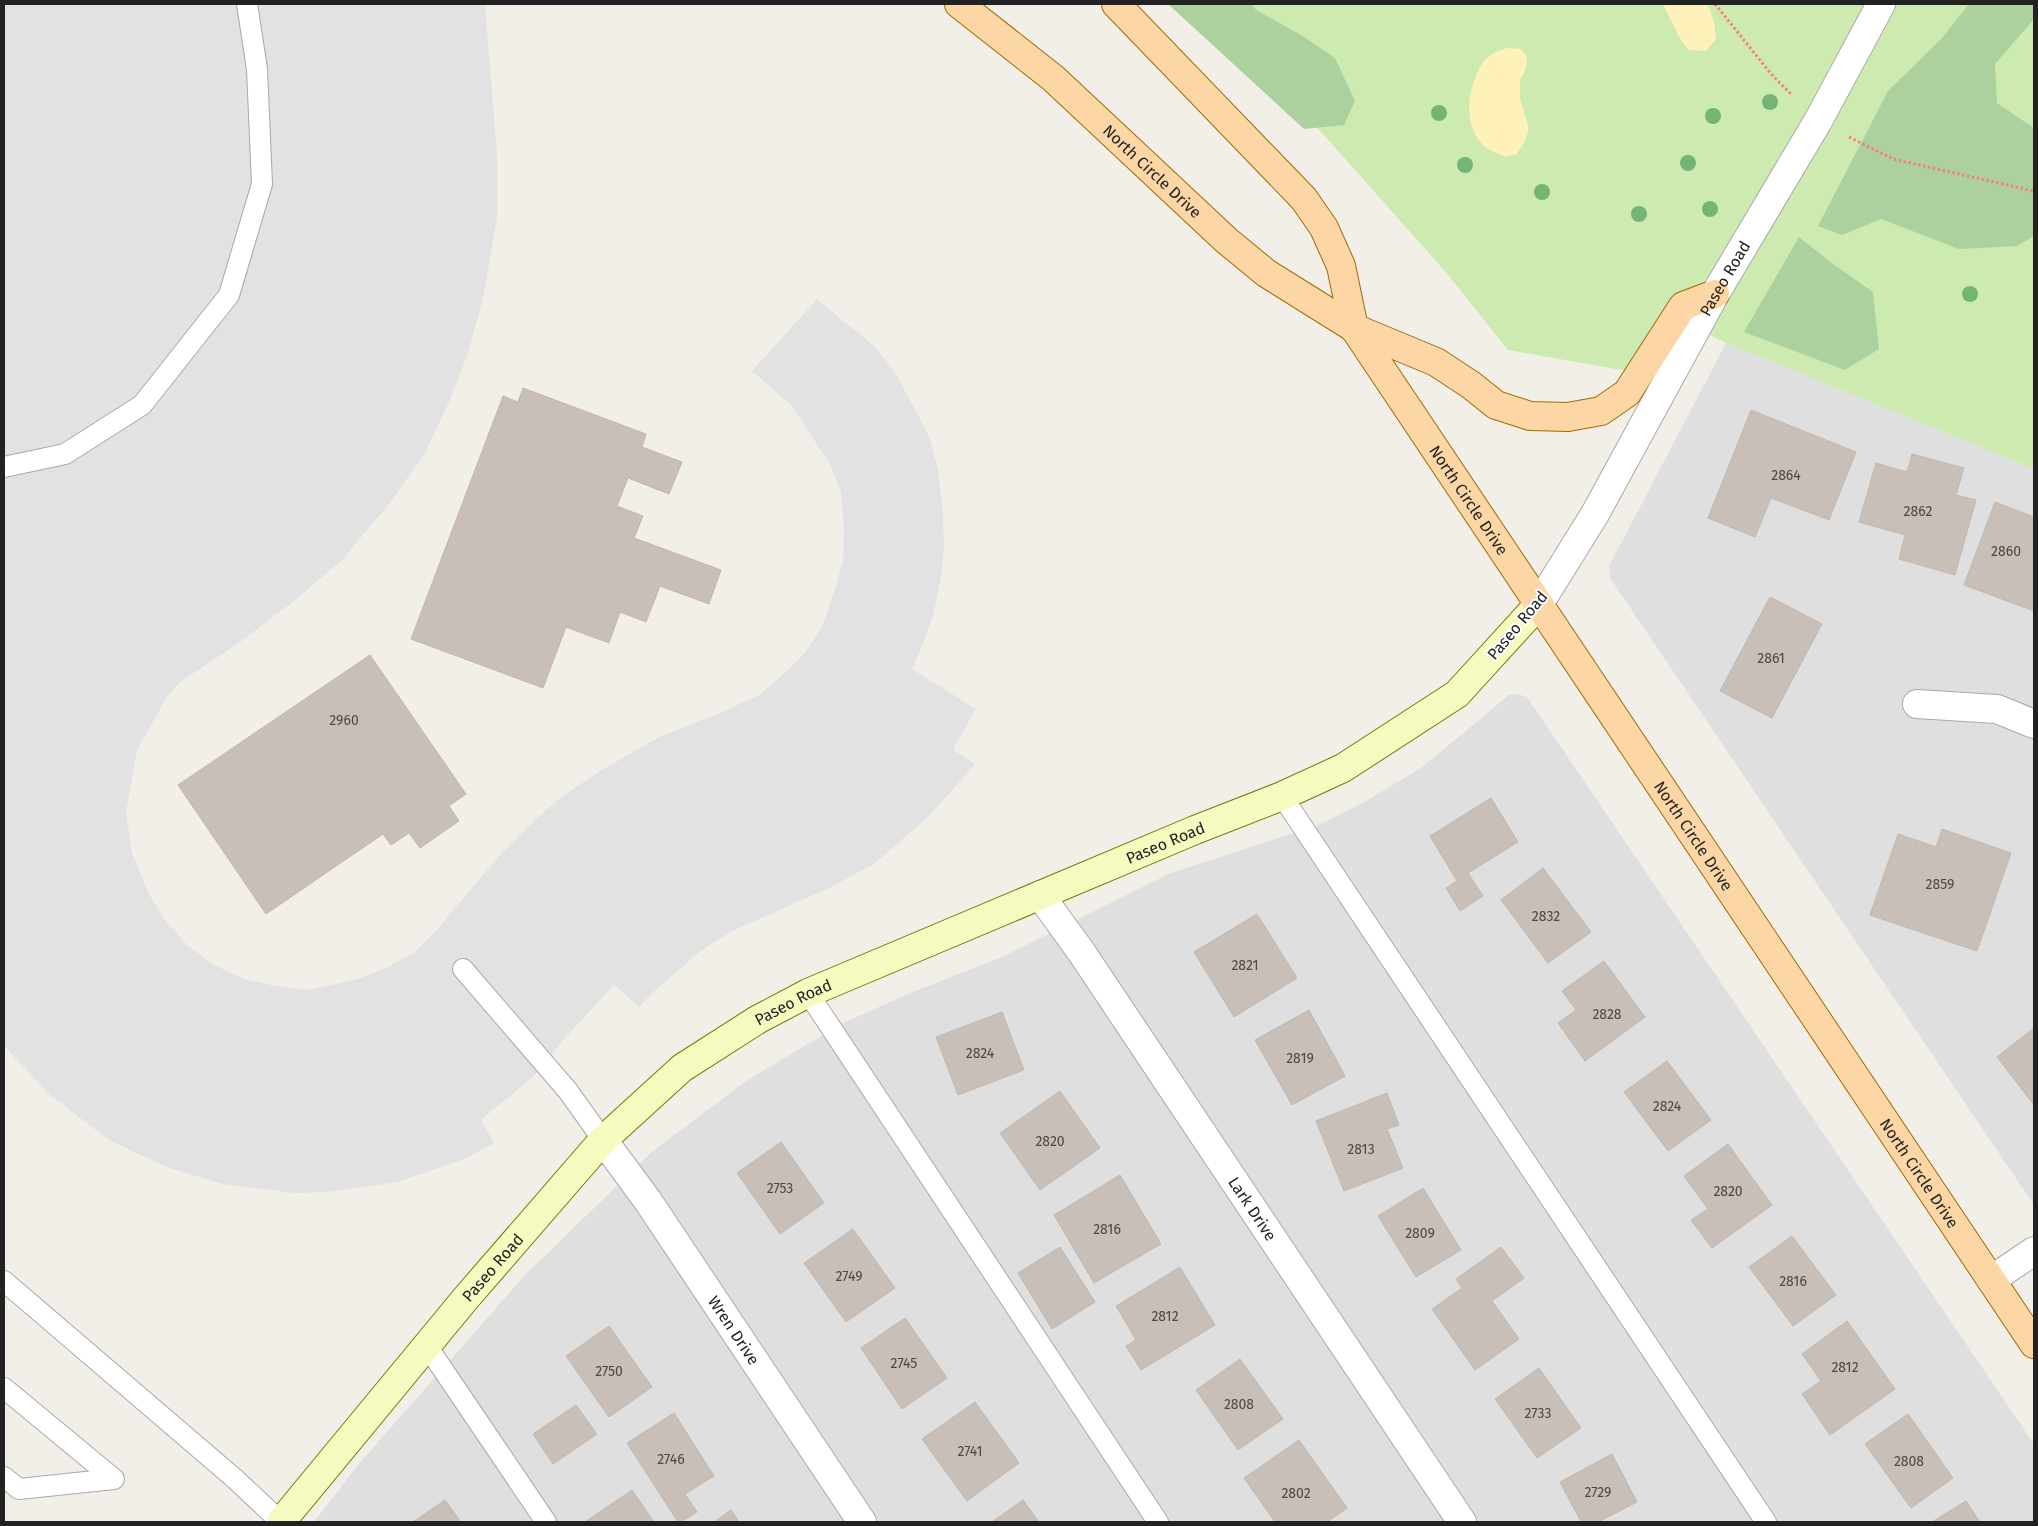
<svg xmlns="http://www.w3.org/2000/svg" width="2038" height="1526" font-family="'Fira Sans',sans-serif">
  <style>
    .residential { fill: #e0dfdf }
    .grass { fill: #cdebb0 }
    .forest { fill: #add19e }
    .sand { fill: #fff1ba }
    .parking { fill: #e2e2e2 }
    .building { fill: #c7bfb8; stroke: #c4b6ab }
    .lines { fill: none; stroke-linecap: round; stroke-linejoin: round }
    .lane-casing { stroke: #a9a9a9; stroke-width: 22 }
    .street-casing { stroke: #a9a9a9; stroke-width: 30 }
    .secondary-casing { stroke: #707d05; stroke-width: 30 }
    .primary-casing { stroke: #a06b00; stroke-width: 30 }
    .path { stroke: #fa8072; stroke-width: 3; stroke-dasharray: 2.5 2.5; stroke-linecap: butt }
    .lane { stroke: #fff; stroke-width: 20 }
    .street { stroke: #fff; stroke-width: 28 }
    .secondary { stroke: #f7fabf; stroke-width: 28 }
    .primary { stroke: #fcd6a4; stroke-width: 28 }
    .tree { fill: #74b475 }
    .labels { text-anchor: middle; stroke-width: 4; stroke-linejoin: round; paint-order: stroke }
    .number-label { font-size: 14px; fill: #4b4948 }
    .street-label { font-size: 16px; fill: #222; stroke: #fff }
  </style>
  <rect width="100%" height="100%" fill="#f2efe9"/>
  <g class="residential">
    <polygon points="1726,343 2034,469 2034,1205 1610,578 1609,566"/>
    <polygon points="1518,694 1527,697 2034,1444 2034,1522 314,1522 357,1466 524,1276 654,1150 746,1081 841,1024 910,993 1002,957 1171,873 1321,824 1366,801 1421,768 1509,695"/>
  </g>
  <polygon class="grass" points="1179,4 2034,4 2034,469 1726,343 1666,314 1627,371 1508,350 1449,276 1323,134"/>
  <g class="forest">
    <polygon points="1168,4 1252,4 1256,10 1301,35 1335,58 1355,101 1344,125 1304,129"/>
    <polygon points="1969,4 2034,4 2034,19 1995,64 1997,103 2034,128 2034,236 2017,246 1959,249 1881,219 1842,235 1818,226 1888,91 1942,38"/>
    <polygon points="1799,237 1833,264 1873,292 1879,349 1845,370 1744,332"/>
  </g>
  <g class="sand">
    <polygon points="1663,4 1707,4 1714,21 1716,39 1706,51 1689,50 1679,37"/>
    <path d="M1507,48l14,1 6,8 -1,11 -6,12v19l9,29 -4,13 -8,13 -11,3c-6,-3 -16,-6 -21,-10 -23,-20 -18,-60 -3,-83 6,-9 15,-13 25,-16z"/>
  </g>
  <polygon class="parking" points="4,4 485,4 497,153 497,218 483,299 467,356 449,402 425,453 392,500 343,559 294,601 243,640 180,682 167,697 137,750 126,812 132,853 149,894 165,920 187,945 214,965 244,979 275,986 307,990 358,979 386,968 415,952 435,932 499,856 530,825 556,801 600,771 659,737 718,714 759,695 785,673 804,654 822,627 834,593 843,560 844,528 841,492 830,464 791,405 752,371 817,299 875,347 895,372 929,436 938,470 943,512 944,545 941,578 933,615 922,646 912,669 976,709 954,747 955,751 975,764 928,817 874,864 827,889 732,931 702,950 651,994 639,1007 614,985 564,1039 535,1075 481,1120 494,1143 464,1159 398,1182 327,1192 294,1193 223,1184 172,1169 140,1155 108,1139 51,1096 4,1046"/>
  <g class="building">
    <polygon points="523,388 646,434 642,447 682,462 669,494 628,478 617,506 643,516 634,538 721,570 709,604 660,586 646,622 620,612 609,643 566,627 543,688 411,639 503,396 518,402"/>
    <polygon points="1751,410 1856,452 1829,520 1771,498 1755,537 1708,518"/>
    <polygon points="1912,454 1964,468 1956,495 1976,500 1955,575 1899,559 1905,535 1859,522 1876,463 1907,472"/>
    <polygon points="1995,502 2034,517 2034,611 1964,585"/>
    <polygon points="1770,597 1822,624 1772,718 1720,691"/>
    <polygon points="370,655 466,794 449,806 459,821 420,848 409,833 391,845 383,834 266,914 178,785"/>
    <polygon points="1491,798 1518,842 1468,873 1483,896 1460,911 1446,888 1457,881 1430,836"/>
    <polygon points="1942,829 2011,853 1977,951 1870,915 1898,834 1936,847"/>
    <polygon points="1543,868 1591,932 1548,963 1501,900"/>
    <polygon points="1257,914 1297,978 1234,1017 1194,952"/>
    <polygon points="1604,961 1645,1017 1585,1061 1558,1023 1576,1010 1562,991"/>
    <polygon points="1309,1010 1345,1076 1292,1105 1255,1040"/>
    <polygon points="1002,1012 1024,1070 958,1095 936,1037"/>
    <polygon points="2034,1028 2034,1105 1997,1057"/>
    <polygon points="1667,1061 1711,1120 1668,1151 1624,1092"/>
    <polygon points="1060,1091 1100,1148 1040,1190 1000,1133"/>
    <polygon points="1387,1093 1399,1125 1387,1129 1403,1168 1344,1191 1316,1121"/>
    <polygon points="781,1142 824,1203 780,1234 737,1173"/>
    <polygon points="1728,1144 1772,1205 1712,1248 1691,1220 1708,1209 1684,1176"/>
    <polygon points="1120,1175 1161,1244 1094,1283 1054,1215"/>
    <polygon points="1423,1188 1461,1250 1416,1277 1378,1216"/>
    <polygon points="853,1229 895,1288 846,1322 804,1263"/>
    <polygon points="1792,1236 1836,1295 1793,1326 1749,1267"/>
    <polygon points="1060,1247 1095,1302 1052,1329 1018,1273"/>
    <polygon points="1501,1247 1524,1278 1492,1301 1519,1339 1475,1370 1432,1309 1462,1288 1456,1279"/>
    <polygon points="1180,1267 1215,1325 1141,1370 1126,1346 1136,1340 1116,1306"/>
    <polygon points="905,1318 947,1378 902,1409 861,1348"/>
    <polygon points="1847,1321 1895,1389 1830,1435 1802,1394 1821,1381 1802,1354"/>
    <polygon points="609,1326 652,1387 609,1417 566,1356"/>
    <polygon points="1240,1359 1283,1419 1238,1450 1196,1390"/>
    <polygon points="1539,1368 1581,1428 1537,1458 1495,1399"/>
    <polygon points="975,1402 1019,1463 967,1501 922,1439"/>
    <polygon points="576,1405 597,1434 553,1464 533,1434"/>
    <polygon points="674,1413 714,1476 685,1494 697,1512 681,1522 678,1522 627,1443"/>
    <polygon points="1908,1414 1953,1478 1911,1508 1865,1444"/>
    <polygon points="1299,1440 1347,1508 1327,1522 1275,1522 1244,1478"/>
    <polygon points="1612,1454 1637,1502 1598,1522 1581,1522 1560,1482"/>
    <polygon points="632,1490 654,1522 585,1522"/>
    <polygon points="445,1500 461,1522 413,1522"/>
    <polygon points="1023,1500 1039,1522 992,1522"/>
    <polygon points="1966,1501 1980,1522 1932,1522"/>
    <polygon points="731,1510 739,1522 714,1522"/>
  </g>
  <g class="lines">
    <g class="lane-casing">
      <g id="lane">
        <polyline points="4,467 65,454 142,405 229,295 262,184 257,69 247,4"/>
        <polyline points="1282,796 1766,1522"/>
        <polyline points="463,969 568,1091 603,1140"/>
        <polyline points="808,993 1158,1522"/>
        <polyline points="4,1281 234,1478 281,1522"/>
        <polyline points="427,1346 546,1522"/>
        <polyline points="4,1388 114,1479 19,1489 4,1477"/>
      </g>
    </g>
    <g class="street-casing">
      <g id="street">
        <path id="s1" d="M1539,604l56,-90 120,-220 103,-173 63,-117"/>
        <polyline points="1917,704 1997,709 2034,724"/>
        <path id="s2" d="M1040,895l42,58 380,569"/>
        <path id="s3" d="M603,1140l45,61 214,321"/>
        <polyline points="1991,1280 2034,1251"/>
      </g>
    </g>
    <g class="secondary-casing">
      <g id="secondary">
        <path id="s4" d="M281,1522l185,-224 137,-158 79,-72 75,-48 51,-27 387,-163 87,-34 61,-28 114,-74 82,-90"/>
      </g>
    </g>
    <g class="primary-casing">
      <g id="primary">
        <path id="s5" d="M959,4l94,74 173,162 40,33 88,55 82,34 35,23 25,20 34,11 38,1 33,-6 26,-18 56,-87 32,-12"/>
        <path id="s6" d="M1116,4l188,195 20,29 17,38 13,62 680,1016"/>
      </g>
    </g>
    <g class="path">
      <polyline points="1715,4 1772,75 1792,95"/>
      <polyline points="1849,137 1893,159 2034,191"/>
    </g>
    <use href="#lane" class="lane"/>
    <use href="#street" class="street"/>
    <use href="#secondary" class="secondary"/>
    <use href="#primary" class="primary"/>
  </g>
  <g class="tree">
    <circle cx="1770" cy="102" r="8"/>
    <circle cx="1439" cy="113" r="8"/>
    <circle cx="1713" cy="116" r="8"/>
    <circle cx="1688" cy="163" r="8"/>
    <circle cx="1465" cy="165" r="8"/>
    <circle cx="1542" cy="192" r="8"/>
    <circle cx="1710" cy="209" r="8"/>
    <circle cx="1639" cy="214" r="8"/>
    <circle cx="1970" cy="294" r="8"/>
  </g>
  <g class="labels">
    <g class="number-label">
      <text x="1786" y="480">2864</text>
      <text x="1918" y="516">2862</text>
      <text x="2006" y="556">2860</text>
      <text x="1771" y="663">2861</text>
      <text x="344" y="725">2960</text>
      <text x="1940" y="889">2859</text>
      <text x="1546" y="921">2832</text>
      <text x="1245" y="970">2821</text>
      <text x="1607" y="1019">2828</text>
      <text x="980" y="1058">2824</text>
      <text x="1300" y="1063">2819</text>
      <text x="1667" y="1111">2824</text>
      <text x="1050" y="1146">2820</text>
      <text x="1361" y="1154">2813</text>
      <text x="780" y="1193">2753</text>
      <text x="1728" y="1196">2820</text>
      <text x="1107" y="1234">2816</text>
      <text x="1420" y="1238">2809</text>
      <text x="849" y="1281">2749</text>
      <text x="1793" y="1286">2816</text>
      <text x="1165" y="1321">2812</text>
      <text x="904" y="1368">2745</text>
      <text x="1845" y="1372">2812</text>
      <text x="609" y="1376">2750</text>
      <text x="1239" y="1409">2808</text>
      <text x="1538" y="1418">2733</text>
      <text x="970" y="1456">2741</text>
      <text x="671" y="1464">2746</text>
      <text x="1909" y="1466">2808</text>
      <text x="1598" y="1497">2729</text>
      <text x="1296" y="1498">2802</text>
    </g>
    <g class="street-label">
      <text dy="6" stroke="none"><textPath href="#s5" startOffset="256">North Circle Drive</textPath></text>
      <text dy="6" stroke="none"><textPath href="#s1" startOffset="375">Paseo Road</textPath></text>
      <text dy="6" stroke="none"><textPath href="#s6" startOffset="618">North Circle Drive</textPath></text>
      <text transform="translate(1517 625) rotate(-50)" y="6">Paseo Road</text>
      <text dy="6" stroke="none"><textPath href="#s6" startOffset="1022">North Circle Drive</textPath></text>
      <text dy="6" stroke="none"><textPath href="#s4" startOffset="1141">Paseo Road</textPath></text>
      <text dy="6" stroke="none"><textPath href="#s4" startOffset="736">Paseo Road</textPath></text>
      <text dy="6" stroke="none"><textPath href="#s6" startOffset="1428">North Circle Drive</textPath></text>
      <text dy="6" stroke="none"><textPath href="#s2" startOffset="379">Lark Drive</textPath></text>
      <text dy="6" stroke="none"><textPath href="#s4" startOffset="331">Paseo Road</textPath></text>
      <text dy="6" stroke="none"><textPath href="#s3" startOffset="231">Wren Drive</textPath></text>
    </g>
  </g>
  <rect width="2038" height="1526" fill="none" stroke="#222222" stroke-width="10"/>
</svg>
